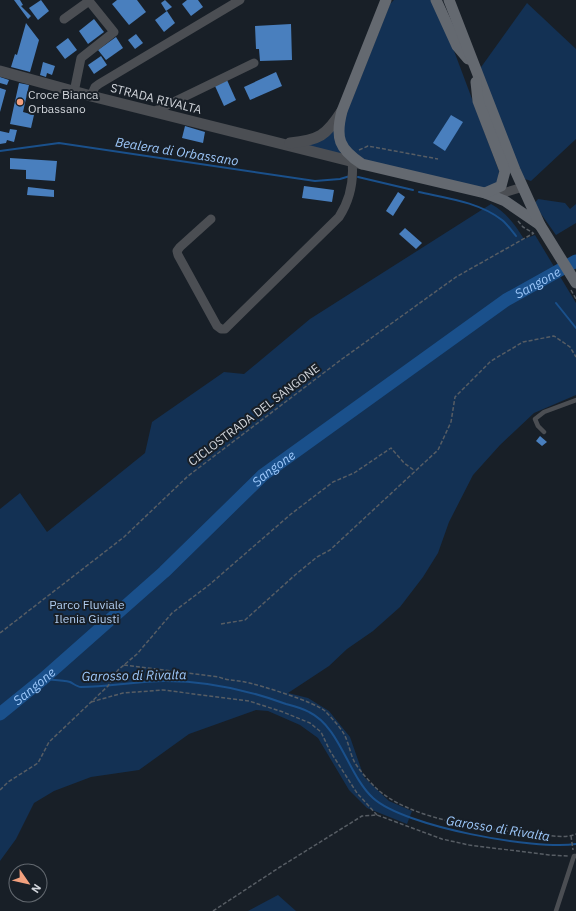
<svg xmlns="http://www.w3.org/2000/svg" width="576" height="911" font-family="'IBM Plex Sans',sans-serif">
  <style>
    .green { fill: #133154 }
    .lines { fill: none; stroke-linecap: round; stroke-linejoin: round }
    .stream { stroke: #1a508b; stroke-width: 2 }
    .river { stroke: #1a508b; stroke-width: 13 }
    .building { fill: #497fbe }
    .path { stroke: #575d64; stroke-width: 1.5; stroke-dasharray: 4 2; stroke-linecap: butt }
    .service { stroke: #4b4e53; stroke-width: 4.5 }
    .minor { stroke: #4b4e53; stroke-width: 9 }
    .tertiary { stroke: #4b4e53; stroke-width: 11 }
    .secondary { stroke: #646970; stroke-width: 11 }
    .poi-dot { fill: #f2a07e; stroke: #181f27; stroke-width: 1.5 }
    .labels { text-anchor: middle; stroke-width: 4; stroke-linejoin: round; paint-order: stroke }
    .poi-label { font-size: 12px; fill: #d2d6dc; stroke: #181f27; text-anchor: start }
    .street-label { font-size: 12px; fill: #d2d6dc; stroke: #181f27 }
    .park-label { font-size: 12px; fill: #afcbee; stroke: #181f27 }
    .water-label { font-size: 13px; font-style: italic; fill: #9dc8fb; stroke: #181f27 }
  </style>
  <rect width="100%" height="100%" fill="#181f27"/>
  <g class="green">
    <polygon points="394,0 433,0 438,8 499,171 498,183 484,189 364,160 345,145 342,125 390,4"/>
    <polygon points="527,3 576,49 576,139 531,181 525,179 518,168 479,70"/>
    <polygon points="334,129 341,152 340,154 307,149 309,144"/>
    <polygon points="538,199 565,203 570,209 576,204 576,223 556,235 534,204"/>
    <path d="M491,204c15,8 24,21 33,35l11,-4 41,68v92l-42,18 -34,32 -27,30 -24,47 -11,31 -15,24 -23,30 -27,24 -26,18 -18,17 -41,27 20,5 21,13 21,26 14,40 25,24 23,10 -5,13 -40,-16 -18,-18 -31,-52 -18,-13 -32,-14 -12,-1 -67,24 -50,36 -48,7 -37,14 -20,12 -18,36 -16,22v-352l20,-16 27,39 98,-79 7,-31 72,-50 20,2 66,-55z"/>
    <polygon points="278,895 296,911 248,911"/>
  </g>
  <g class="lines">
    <g class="stream">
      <polyline points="0,151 59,143 315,181 340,179 350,176"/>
      <polyline points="358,177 413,190"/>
      <path d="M419,192c27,6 60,10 83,28 5,4 10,11 14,16"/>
      <polyline points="556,303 576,328"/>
      <path d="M43,679c9,1 19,1 27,3 4,2 7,5 11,5 28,0 56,-6 84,-6 41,0 83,9 121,23 8,2 16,4 23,8 31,15 39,63 64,86 32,29 161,52 203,46"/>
    </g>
    <path class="river" id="s1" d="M0,714l43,-35 121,-107 99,-97 243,-175 70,-39"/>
  </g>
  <g class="building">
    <polygon points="14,0 20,0 23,5 21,6 31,16 28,19"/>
    <polygon points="41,0 49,11 38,20 29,8"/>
    <polygon points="117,0 137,0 146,12 129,25 112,4"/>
    <polygon points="165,0 172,7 166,11 161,3"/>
    <polygon points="187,0 198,0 203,7 191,16 182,4"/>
    <polygon points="167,11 175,23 164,32 155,20"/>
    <polygon points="94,19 104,32 88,44 79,31"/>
    <polygon points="26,23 39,40 30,72 11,67 15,54 17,55"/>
    <polygon points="291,24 292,60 260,61 259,49 256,49 255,26"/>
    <polygon points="136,34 143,43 135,49 128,40"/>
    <polygon points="116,37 123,48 106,60 98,50"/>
    <polygon points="68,38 77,50 65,59 56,47"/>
    <polygon points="101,56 107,65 94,74 88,65"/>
    <polygon points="43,62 55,66 52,75 47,73 46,77 40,75"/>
    <polygon points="276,72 282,86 250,100 244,87"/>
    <polygon points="0,77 9,80 7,85 0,83"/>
    <polygon points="227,80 236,100 224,106 215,86"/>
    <polygon points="19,83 29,85 23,112 34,115 31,128 10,124"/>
    <polygon points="0,88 6,90 0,112"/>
    <polygon points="451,115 463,122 445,151 433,143"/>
    <polygon points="185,126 205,132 203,143 182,138"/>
    <polygon points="10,129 17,130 14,142 7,140 6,143 0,144 0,131 9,133"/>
    <polygon points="10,158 57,161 55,181 26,179 26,170 10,169"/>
    <polygon points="304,186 334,190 332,202 302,198"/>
    <polygon points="28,187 54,190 54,197 27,195"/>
    <polygon points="398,192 405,197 393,216 386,211"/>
    <polygon points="405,228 422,243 416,249 399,234"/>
    <polygon points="540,436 547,442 542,446 536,441"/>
  </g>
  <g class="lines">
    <g class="path">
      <polyline points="359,150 368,146 438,159"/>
      <polyline points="518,221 523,227 533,233"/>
      <polyline points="571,290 576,299"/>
      <polyline points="221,624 245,620 295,575 317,557 330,550 438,450 451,422 455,397 491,361 523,342 554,336 570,347 576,357"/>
      <polyline points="0,633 124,537 188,476 342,359 456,277 534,233"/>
      <path d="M124,665l95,12c9,4 17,3 26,5 15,3 70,20 80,29 6,6 15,16 19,23 5,9 6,20 11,29 5,8 14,18 21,25 35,33 115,42 161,46 12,1 28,5 39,0"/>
      <polyline points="91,702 123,693 163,690 249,701 283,712 310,723 321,732 330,751 357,793 377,815"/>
      <polyline points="0,790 8,782 38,763 49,742 108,686 118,670 137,654 172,613 209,585 291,514 333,482 354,473 391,448 404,463 415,471"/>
      <polyline points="571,836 573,850"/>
      <polyline points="213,911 280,867 362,816 377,815 442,839 469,845 549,855 568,856"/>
    </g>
    <g class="service">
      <polyline points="544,432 538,426 535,419 544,412 576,400"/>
      <polyline points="556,911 574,856 576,856"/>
    </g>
    <g class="minor">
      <polyline points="64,19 89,1 114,32 81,58 74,92"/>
      <polyline points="91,96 95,87 99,84 240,0"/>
      <polyline points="155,111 254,63"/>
      <polyline points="488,193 503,193 523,187"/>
      <path d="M211,219l-31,28 -3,4 1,4 39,71 4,3h4l114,-112c11,-17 15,-36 13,-56"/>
    </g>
    <g class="tertiary">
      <polyline points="0,71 91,96 362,164"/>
      <path d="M290,143c29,-3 36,-7 52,-32"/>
    </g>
    <g class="secondary">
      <path d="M386,0l-44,111c-7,27 -3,38 20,53l123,29 20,8 35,24"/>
      <polyline points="436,0 457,46 468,59"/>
      <polyline points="449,0 515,170 540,225 576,283"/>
      <polyline points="476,82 478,101 505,171 501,186 485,193"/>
    </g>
  </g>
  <circle class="poi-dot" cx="20" cy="102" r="4"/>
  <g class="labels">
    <g class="poi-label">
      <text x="28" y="99">Croce Bianca<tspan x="28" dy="14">Orbassano</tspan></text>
    </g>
    <g class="street-label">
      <text transform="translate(156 99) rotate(14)" y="4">STRADA RIVALTA</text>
      <text transform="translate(254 415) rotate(-37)" y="4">CICLOSTRADA DEL SANGONE</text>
    </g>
    <g class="park-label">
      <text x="87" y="609">Parco Fluviale<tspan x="87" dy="14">Ilenia Giusti</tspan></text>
    </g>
    <g class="water-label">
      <text transform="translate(177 151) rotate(9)" y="5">Bealera di Orbassano</text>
      <text dy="5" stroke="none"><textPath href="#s1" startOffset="691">Sangone</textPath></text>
      <text dy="5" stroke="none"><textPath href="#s1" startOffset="368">Sangone</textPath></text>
      <text transform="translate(134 675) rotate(-1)" y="5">Garosso di Rivalta</text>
      <text dy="5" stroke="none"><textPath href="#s1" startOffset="44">Sangone</textPath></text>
      <text transform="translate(498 828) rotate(9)" y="5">Garosso di Rivalta</text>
    </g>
  </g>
  <g transform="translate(28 883) rotate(124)"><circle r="19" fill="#181f27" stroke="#62686f"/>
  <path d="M0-3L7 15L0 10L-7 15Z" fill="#f2a07e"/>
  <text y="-6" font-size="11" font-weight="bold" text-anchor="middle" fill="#d2d6dc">N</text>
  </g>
</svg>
